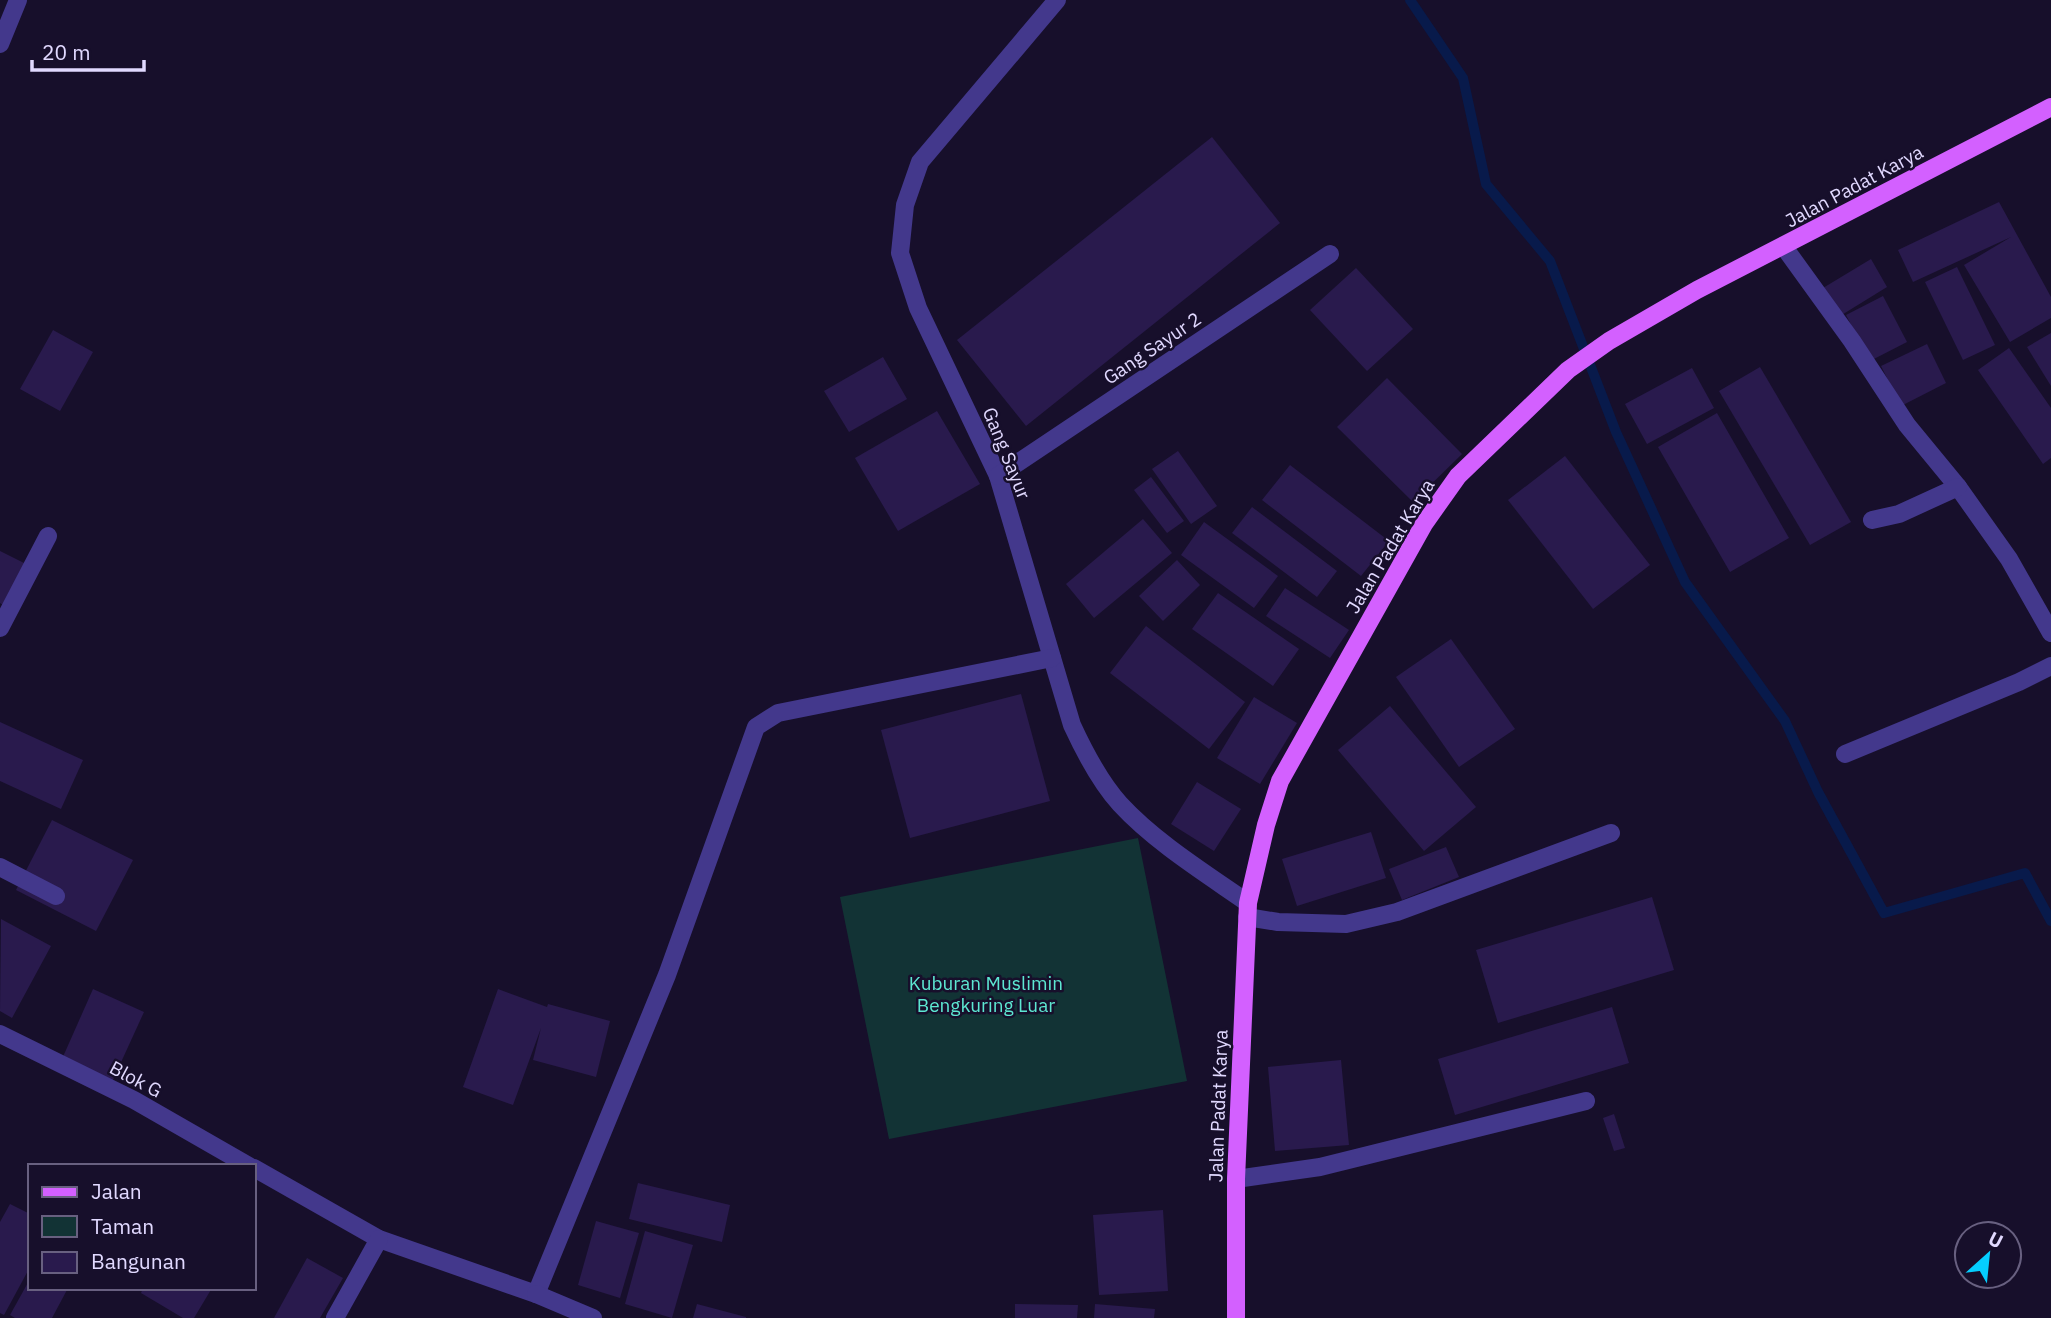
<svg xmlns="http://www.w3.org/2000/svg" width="2051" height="1318" font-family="'IBM Plex Sans',sans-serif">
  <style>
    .green { fill: #123335 }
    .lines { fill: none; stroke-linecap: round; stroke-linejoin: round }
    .stream { stroke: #081a4b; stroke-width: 10 }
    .building { fill: #291a4d }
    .minor { stroke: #43388c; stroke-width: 18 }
    .major { stroke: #d360ff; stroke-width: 18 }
    .labels { text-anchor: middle; stroke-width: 5; stroke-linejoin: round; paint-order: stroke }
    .street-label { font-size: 19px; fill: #e1d9ff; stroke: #170f2b }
    .park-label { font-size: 19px; fill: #5de7d2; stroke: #170f2b }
  </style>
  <rect width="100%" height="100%" fill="#170f2b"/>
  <polygon class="green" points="1138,838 1187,1081 889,1139 840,897"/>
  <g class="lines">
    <polyline class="stream" points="1410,0 1463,78 1486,184 1550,261 1616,432 1685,582 1785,721 1818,792 1884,913 2025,873 2051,921"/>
  </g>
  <g class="building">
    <polygon points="1212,137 1280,223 1026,426 957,340"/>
    <polygon points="1999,202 2051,297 2051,318 2010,342 1964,265 2011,237 1913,282 1898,250"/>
    <polygon points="1871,259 1887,287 1840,316 1823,288"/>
    <polygon points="1957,267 1995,345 1963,360 1925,282"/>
    <polygon points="1356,268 1413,329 1367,371 1310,310"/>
    <polygon points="1883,296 1907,342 1870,361 1846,315"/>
    <polygon points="53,330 93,352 60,411 20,389"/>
    <polygon points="2051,333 2051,386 2027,347"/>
    <polygon points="1927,344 1946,383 1901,406 1881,366"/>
    <polygon points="2009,348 2051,408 2051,458 2043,464 1978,370"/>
    <polygon points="883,357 907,399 849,432 824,391"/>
    <polygon points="1760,367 1851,522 1810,545 1719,391"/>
    <polygon points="1692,368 1714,408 1647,444 1625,404"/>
    <polygon points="1387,378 1462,454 1413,502 1337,427"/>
    <polygon points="937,411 980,484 898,531 855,458"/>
    <polygon points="1717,413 1789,538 1730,572 1658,447"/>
    <polygon points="1178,451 1217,506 1191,524 1152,469"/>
    <polygon points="1565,456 1650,565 1593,609 1508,500"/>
    <polygon points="1290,465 1389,541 1361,576 1262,500"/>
    <polygon points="1151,477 1184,521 1167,533 1134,490"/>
    <polygon points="1252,507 1337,571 1317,597 1232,533"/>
    <polygon points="1143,519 1172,553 1094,618 1066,584"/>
    <polygon points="1204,522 1278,576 1254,608 1181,555"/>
    <polygon points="0,551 26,564 3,605 0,603"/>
    <polygon points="1177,560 1200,585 1163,621 1139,596"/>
    <polygon points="1285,588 1349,630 1330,658 1266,616"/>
    <polygon points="1218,593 1299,649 1273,686 1192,629"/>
    <polygon points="1146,626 1245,702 1209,749 1110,673"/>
    <polygon points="1451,639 1515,729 1459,767 1396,677"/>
    <polygon points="1021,694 1050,801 910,838 881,730"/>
    <polygon points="1254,697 1297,723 1260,784 1217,758"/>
    <polygon points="1390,706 1476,807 1424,851 1338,750"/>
    <polygon points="0,722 83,760 61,809 0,781"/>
    <polygon points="1197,782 1241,809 1214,851 1171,824"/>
    <polygon points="52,820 133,860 96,931 16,890"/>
    <polygon points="1371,832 1386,878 1297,906 1282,859"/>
    <polygon points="1446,847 1459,877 1402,900 1389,869"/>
    <polygon points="1652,897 1674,970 1498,1023 1476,950"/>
    <polygon points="1,919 51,946 12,1018 0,1011"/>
    <polygon points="93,989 144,1012 112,1082 62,1059"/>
    <polygon points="498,989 547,1007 548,1004 610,1021 596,1077 533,1060 541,1028 513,1105 463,1087"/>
    <polygon points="1612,1007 1629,1063 1455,1115 1438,1059"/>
    <polygon points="1341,1060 1349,1145 1275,1151 1268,1067"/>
    <polygon points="1614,1114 1625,1148 1614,1151 1603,1118"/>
    <polygon points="638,1183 730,1205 722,1242 629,1219"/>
    <polygon points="10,1204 30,1214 30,1267 4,1315 0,1313 0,1222"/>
    <polygon points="1163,1210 1168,1291 1099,1295 1093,1215"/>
    <polygon points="596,1221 639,1233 620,1298 578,1285"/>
    <polygon points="645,1231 693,1245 672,1318 625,1304"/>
    <polygon points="307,1258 343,1278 320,1318 274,1318"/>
    <polygon points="30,1279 30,1288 68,1288 52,1318 15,1318 10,1315"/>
    <polygon points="143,1288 212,1288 194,1318 183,1318 141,1293"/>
    <polygon points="697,1304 746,1317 746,1318 693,1318"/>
    <polygon points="1015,1304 1078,1305 1077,1318 1015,1318"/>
    <polygon points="1095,1304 1155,1309 1154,1318 1094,1318"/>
  </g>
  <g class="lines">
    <g class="minor">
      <path d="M1057,0l-137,162 -15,43 -5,48 18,55 80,168 74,249c12,26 28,57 48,79 35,38 85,69 128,99"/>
      <polyline points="0,44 18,0"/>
      <polyline points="1784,247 1852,341 1907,425 1958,487 2009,559 2051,633"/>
      <polyline points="998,476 1330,254"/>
      <polyline points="1872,520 1899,514 1958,487"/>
      <polyline points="0,628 48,536"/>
      <polyline points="1845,754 2019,682 2051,666"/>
      <polyline points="0,867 56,896"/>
      <polyline points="1247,917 1278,922 1346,924 1397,912 1611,833"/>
      <polyline points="0,1034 134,1100 249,1166"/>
      <polyline points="254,1168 379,1239 536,1294 667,975 756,727 778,713 1052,658"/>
      <polyline points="1236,1179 1320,1167 1586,1101"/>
      <polyline points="536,1294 593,1318"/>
      <polyline points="335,1318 379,1239"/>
    </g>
    <polyline class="major" points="1236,1318 1236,1179 1248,903 1266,825 1280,781 1424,524 1458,476 1568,370 1609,341 1697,290 2051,107"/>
  </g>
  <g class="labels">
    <g class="street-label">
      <text transform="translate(1854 186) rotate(-28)" y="7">Jalan Padat Karya</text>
      <text transform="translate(1152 348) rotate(-34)" y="7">Gang Sayur 2</text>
      <text transform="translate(1007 453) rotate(68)" y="7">Gang Sayur</text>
      <text transform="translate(1390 546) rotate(-59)" y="7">Jalan Padat Karya</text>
      <text transform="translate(136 1079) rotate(28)" y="7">Blok G</text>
      <text transform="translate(1218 1106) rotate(-88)" y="7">Jalan Padat Karya</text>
    </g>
    <g class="park-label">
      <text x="986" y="990">Kuburan Muslimin<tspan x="986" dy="22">Bengkuring Luar</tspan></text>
    </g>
  </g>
  <rect x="28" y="1164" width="228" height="126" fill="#170f2b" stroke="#686080" stroke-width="2"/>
  <rect x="42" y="1187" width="35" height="10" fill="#d360ff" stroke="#686080" stroke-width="2"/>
  <text x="91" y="1199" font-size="21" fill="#e1d9ff">Jalan</text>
  <rect x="42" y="1216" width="35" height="21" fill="#123335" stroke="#686080" stroke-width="2"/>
  <text x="91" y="1234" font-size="21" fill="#e1d9ff">Taman</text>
  <rect x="42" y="1252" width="35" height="21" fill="#291a4d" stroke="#686080" stroke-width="2"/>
  <text x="91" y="1269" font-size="21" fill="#e1d9ff">Bangunan</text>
  <g transform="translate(1988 1255) rotate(27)"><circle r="33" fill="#170f2b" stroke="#686080" stroke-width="2"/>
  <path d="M0-5L12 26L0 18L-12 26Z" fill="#05ceff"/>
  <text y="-10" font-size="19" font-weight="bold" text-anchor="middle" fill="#e1d9ff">U</text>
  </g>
  <path d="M32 60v10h112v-10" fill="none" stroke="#e1d9ff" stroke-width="3.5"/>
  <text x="42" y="60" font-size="21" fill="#e1d9ff" stroke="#170f2b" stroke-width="5" paint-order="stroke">20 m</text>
</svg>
